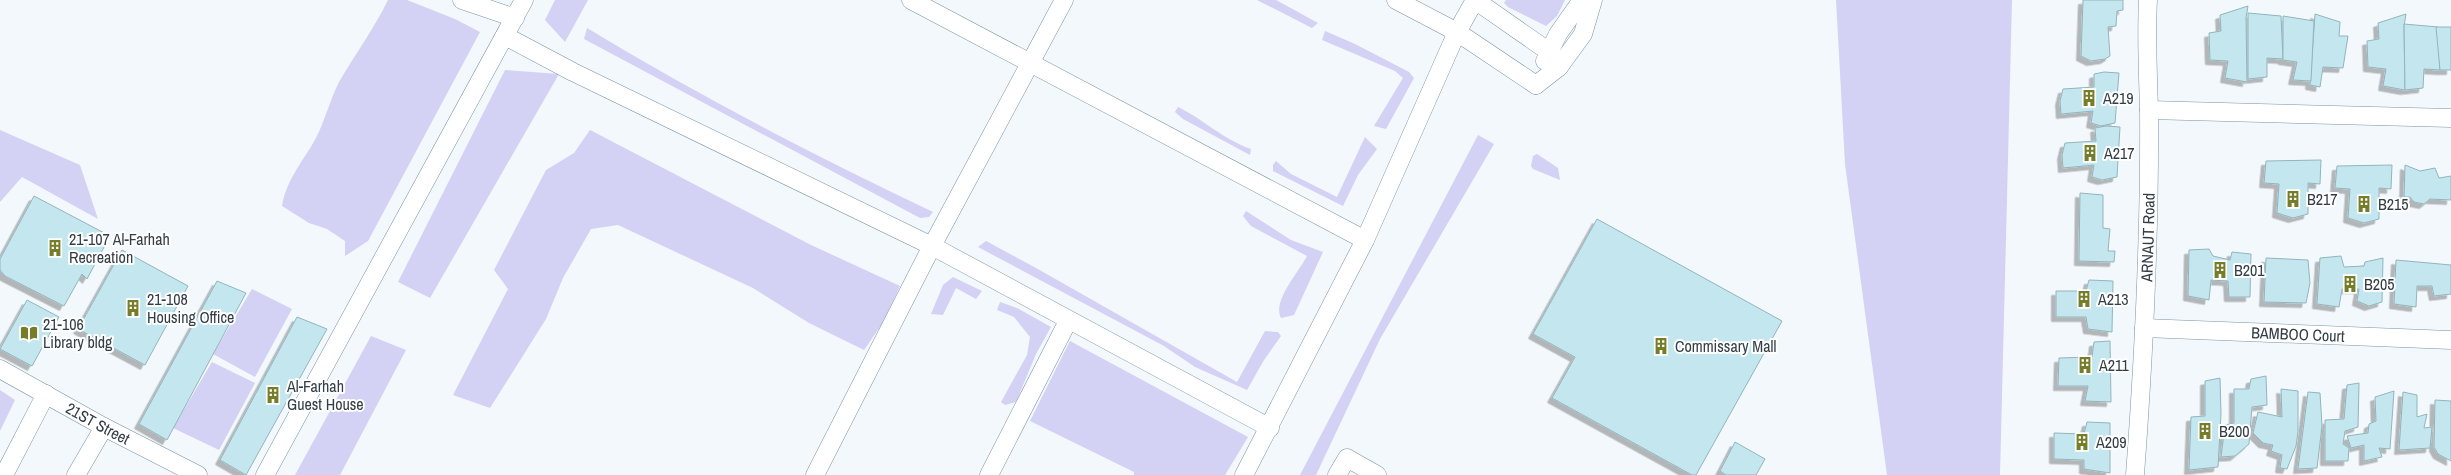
<svg xmlns="http://www.w3.org/2000/svg" width="2451" height="475" font-family="'Archivo Narrow',sans-serif">
  <style>
    .green { fill: #d3d1f4 }
    .building { fill: #c4e7ef; stroke: #92b4bc; filter: url(#shadow) }
    .lines { fill: none; stroke-linecap: round; stroke-linejoin: round }
    .street-casing { stroke: #7b94a5; stroke-width: 19 }
    .street { stroke: #fff; stroke-width: 18 }
    .labels { text-anchor: middle; stroke-width: 4; stroke-linejoin: round; paint-order: stroke }
    .poi-label { font-size: 16px; fill: #323d44; stroke: #fff; text-anchor: start }
    .street-label { font-size: 16px; fill: #323d44; stroke: #fff }
  </style>
  <defs>
    <filter id="shadow"><feDropShadow dx="-4.5" dy="4.5" stdDeviation="0" flood-color="#0004"/></filter>
  </defs>
  <rect width="100%" height="100%" fill="#f3f8fc"/>
  <g class="green">
    <path d="M388,0h19l48,19 25,13 -112,209 -23,15v-15l-18,-12 -18,-6 -27,-17c4,-26 22,-46 34,-68 9,-18 14,-38 23,-56 16,-28 35,-53 49,-82z"/>
    <polygon points="555,0 588,0 565,42 545,20"/>
    <polygon points="1257,0 1276,0 1318,23 1312,28"/>
    <polygon points="1506,0 1565,0 1557,16 1546,26 1508,7 1504,3"/>
    <polygon points="1836,0 2012,0 2000,475 1887,475 1845,164"/>
    <path d="M587,28c112,68 228,128 346,184l-4,5 -9,1 -336,-179z"/>
    <polygon points="1325,31 1355,44 1409,72 1414,78 1386,129 1374,126 1403,78 1395,71 1322,40"/>
    <polygon points="505,70 559,74 430,298 398,282"/>
    <path d="M1178,107c25,12 46,33 73,42l-1,6 -67,-36 -8,-7z"/>
    <polygon points="0,130 80,165 98,219 22,177 0,202"/>
    <polygon points="590,130 811,245 900,286 884,321 864,350 809,323 753,288 618,225 591,229 563,278 546,319 490,408 453,395 508,289 494,270 546,170 574,153"/>
    <polygon points="1478,135 1494,144 1380,339 1316,475 1300,475"/>
    <polygon points="1365,137 1377,149 1358,175 1343,206 1273,171 1273,165 1276,161 1291,174 1337,197"/>
    <polygon points="1537,154 1558,168 1560,180 1533,169 1531,166 1533,156"/>
    <path d="M1246,211l45,29 32,12 -29,63 -13,3c-9,-17 18,-46 26,-62l-56,-30 -8,-10z"/>
    <polygon points="986,241 1036,268 1237,382 1265,331 1278,332 1281,336 1264,360 1247,390 1195,367 1164,346 978,247"/>
    <polygon points="953,277 982,291 976,299 956,288 943,315 931,314 943,285"/>
    <polygon points="252,289 292,309 255,377 213,354"/>
    <polygon points="1000,302 1017,308 1051,327 1036,354 1016,402 1005,405 1001,402 1027,355 1030,337 1014,317 997,310"/>
    <polygon points="371,336 406,350 340,475 295,475"/>
    <polygon points="1070,341 1248,437 1225,475 1134,475 1134,472 1030,421"/>
    <polygon points="212,362 255,383 219,450 173,428"/>
    <polygon points="0,390 15,400 0,431"/>
  </g>
  <g class="building">
    <polygon points="2083,0 2123,0 2123,10 2117,11 2116,26 2108,27 2110,56 2105,59 2091,61 2081,56"/>
    <polygon points="2248,6 2246,18 2247,82 2225,78 2228,61 2210,60 2209,33 2221,31 2220,15"/>
    <polygon points="2248,13 2281,16 2283,59 2267,58 2267,77 2248,79"/>
    <polygon points="2315,14 2340,22 2339,36 2348,36 2343,68 2323,67 2320,87 2310,85"/>
    <polygon points="2406,14 2404,26 2405,90 2383,86 2386,69 2368,67 2367,41 2379,39 2378,23"/>
    <polygon points="2283,16 2314,21 2311,81 2293,80 2297,62 2283,60"/>
    <polygon points="2404,24 2438,27 2440,70 2424,69 2423,88 2405,90"/>
    <polygon points="2436,27 2451,27 2451,70 2440,70"/>
    <polygon points="2104,72 2119,73 2115,123 2101,126 2091,123 2093,111 2061,114 2060,101 2063,89 2094,87 2094,74"/>
    <polygon points="2106,126 2120,127 2117,177 2102,180 2092,177 2094,165 2063,168 2062,155 2065,143 2096,141 2095,128"/>
    <polygon points="2321,160 2320,184 2308,183 2308,214 2293,218 2277,213 2279,184 2264,183 2266,161"/>
    <polygon points="2392,165 2391,189 2379,188 2379,219 2364,223 2348,218 2350,189 2335,188 2337,166"/>
    <polygon points="2405,165 2420,171 2435,168 2439,178 2451,176 2451,200 2430,199 2424,204 2414,202 2410,197 2404,197"/>
    <polygon points="2080,193 2103,195 2103,228 2110,229 2108,251 2115,251 2114,262 2079,261"/>
    <polygon points="34,196 110,236 87,279 82,274 64,306 5,276 0,270 0,259"/>
    <polygon points="1597,219 1782,321 1696,475 1692,475 1552,398 1575,357 1533,334"/>
    <polygon points="2209,249 2213,256 2230,260 2232,252 2251,254 2250,297 2229,297 2228,281 2211,280 2209,300 2188,296 2189,250"/>
    <polygon points="122,250 188,286 145,365 78,329"/>
    <polygon points="2341,256 2344,267 2364,266 2365,262 2383,258 2382,302 2369,306 2357,301 2359,289 2342,289 2339,307 2317,304 2320,258"/>
    <polygon points="2266,258 2308,260 2310,283 2306,303 2264,302"/>
    <polygon points="2396,260 2451,265 2451,294 2434,296 2432,286 2417,286 2416,307 2394,304"/>
    <polygon points="2089,280 2113,281 2112,332 2088,329 2086,317 2056,317 2056,291 2086,291"/>
    <polygon points="217,281 246,293 167,440 139,424"/>
    <polygon points="27,300 59,317 32,366 0,349"/>
    <polygon points="297,317 327,329 246,475 220,460"/>
    <polygon points="2110,341 2111,402 2085,401 2088,386 2058,386 2059,358 2092,357 2094,342"/>
    <polygon points="2266,376 2267,405 2252,407 2249,444 2235,456 2221,457 2225,425 2234,423 2234,389 2249,389 2251,379"/>
    <polygon points="2220,378 2221,414 2218,467 2189,470 2191,417 2205,416 2205,381"/>
    <polygon points="2359,383 2358,427 2345,431 2343,444 2349,448 2348,461 2325,461 2325,420 2344,419 2347,385"/>
    <polygon points="2281,389 2298,391 2298,432 2296,446 2287,469 2280,468 2282,455 2271,451 2273,445 2263,443 2253,433 2258,412 2282,417"/>
    <polygon points="2394,391 2390,449 2379,448 2382,457 2364,461 2364,445 2351,448 2347,436 2368,433 2369,424 2376,421 2375,397"/>
    <polygon points="2308,392 2320,393 2322,426 2317,468 2298,469"/>
    <polygon points="2403,392 2417,395 2417,417 2427,414 2424,428 2432,427 2430,448 2399,450"/>
    <polygon points="2435,400 2451,401 2451,461 2438,454 2434,447"/>
    <polygon points="2087,422 2110,423 2110,473 2084,469 2084,460 2054,459 2054,433 2084,434"/>
    <polygon points="1735,442 1765,459 1756,475 1726,475 1720,471"/>
  </g>
  <g class="lines">
    <g class="street-casing">
      <g id="street">
        <polyline points="462,0 515,18"/>
        <polyline points="911,0 1365,240"/>
        <polyline points="1396,0 1457,32 1536,85"/>
        <polyline points="1475,0 1548,51 1559,67"/>
        <polyline points="505,36 573,72 932,246 1270,428"/>
        <polyline points="1545,61 1558,34 1582,0"/>
        <polyline points="1536,85 1559,67 1583,34 1593,0"/>
        <polyline points="2149,110 2451,118"/>
        <path id="s1" d="M2144,328l307,12"/>
        <path id="s2" d="M0,369l104,58 94,48"/>
        <polyline points="4,475 46,394"/>
        <polyline points="76,475 104,427"/>
        <polyline points="265,475 524,0"/>
        <polyline points="815,475 932,246 1064,0"/>
        <polyline points="989,475 1068,321"/>
        <polyline points="1244,475 1365,240 1457,32 1475,0"/>
        <polyline points="1337,475 1347,458 1377,475"/>
        <path id="s3" d="M2135,475c9,-121 15,-243 14,-365 -1,-37 -3,-73 -1,-110"/>
      </g>
    </g>
    <use href="#street" class="street"/>
  </g>
  <defs>
    <g id="building-bare" transform="scale(1.35)"><path d="M-4-6H4V6H1V3H-1V6H-4ZM-2.5-4.3h1.7v1.8h-1.7ZM.8-4.3h1.7v1.8H.8ZM-2.5-1h1.7V.8h-1.7ZM.8-1h1.7V.8H.8Z" fill="#767d28" stroke="#fff" stroke-width="2.5" paint-order="stroke"/></g>
    <g id="library-bare" transform="scale(1.35)"><path d="M-6-4Q-3-5.5-.7-3.5V5Q-3 3-6 4ZM6-4Q3-5.5 .7-3.5V5Q3 3 6 4Z" fill="#767d28" stroke="#fff" stroke-width="2.5" paint-order="stroke"/></g>
  </defs>
  <g fill-rule="evenodd">
    <use href="#building-bare" x="2089" y="98"/>
    <use href="#building-bare" x="2090" y="153"/>
    <use href="#building-bare" x="2293" y="199"/>
    <use href="#building-bare" x="2364" y="204"/>
    <use href="#building-bare" x="55" y="248"/>
    <use href="#building-bare" x="2220" y="270"/>
    <use href="#building-bare" x="2350" y="284"/>
    <use href="#building-bare" x="2084" y="299"/>
    <use href="#building-bare" x="133" y="308"/>
    <use href="#library-bare" x="29" y="333"/>
    <use href="#building-bare" x="1661" y="346"/>
    <use href="#building-bare" x="2085" y="365"/>
    <use href="#building-bare" x="273" y="395"/>
    <use href="#building-bare" x="2205" y="431"/>
    <use href="#building-bare" x="2082" y="442"/>
  </g>
  <g class="labels">
    <g class="poi-label">
      <text x="2103" y="104">A219</text>
      <text x="2104" y="159">A217</text>
      <text x="2307" y="205">B217</text>
      <text x="2378" y="210">B215</text>
      <text x="69" y="245">21-107 Al-Farhah<tspan x="69" dy="18">Recreation</tspan></text>
      <text x="2234" y="276">B201</text>
      <text x="2364" y="290">B205</text>
      <text x="147" y="305">21-108<tspan x="147" dy="18">Housing Office</tspan></text>
      <text x="2098" y="305">A213</text>
      <text x="43" y="330">21-106<tspan x="43" dy="18">Library bldg</tspan></text>
      <text x="1675" y="352">Commissary Mall</text>
      <text x="2099" y="371">A211</text>
      <text x="287" y="392">Al-Farhah<tspan x="287" dy="18">Guest House</tspan></text>
      <text x="2219" y="437">B200</text>
      <text x="2096" y="448">A209</text>
    </g>
    <g class="street-label">
      <text dy="6" stroke="none"><textPath href="#s3" startOffset="238">ARNAUT Road</textPath></text>
      <text dy="6" stroke="none"><textPath href="#s1" startOffset="154">BAMBOO Court</textPath></text>
      <text dy="6" stroke="none"><textPath href="#s2" startOffset="112">21ST Street</textPath></text>
    </g>
  </g>
</svg>
